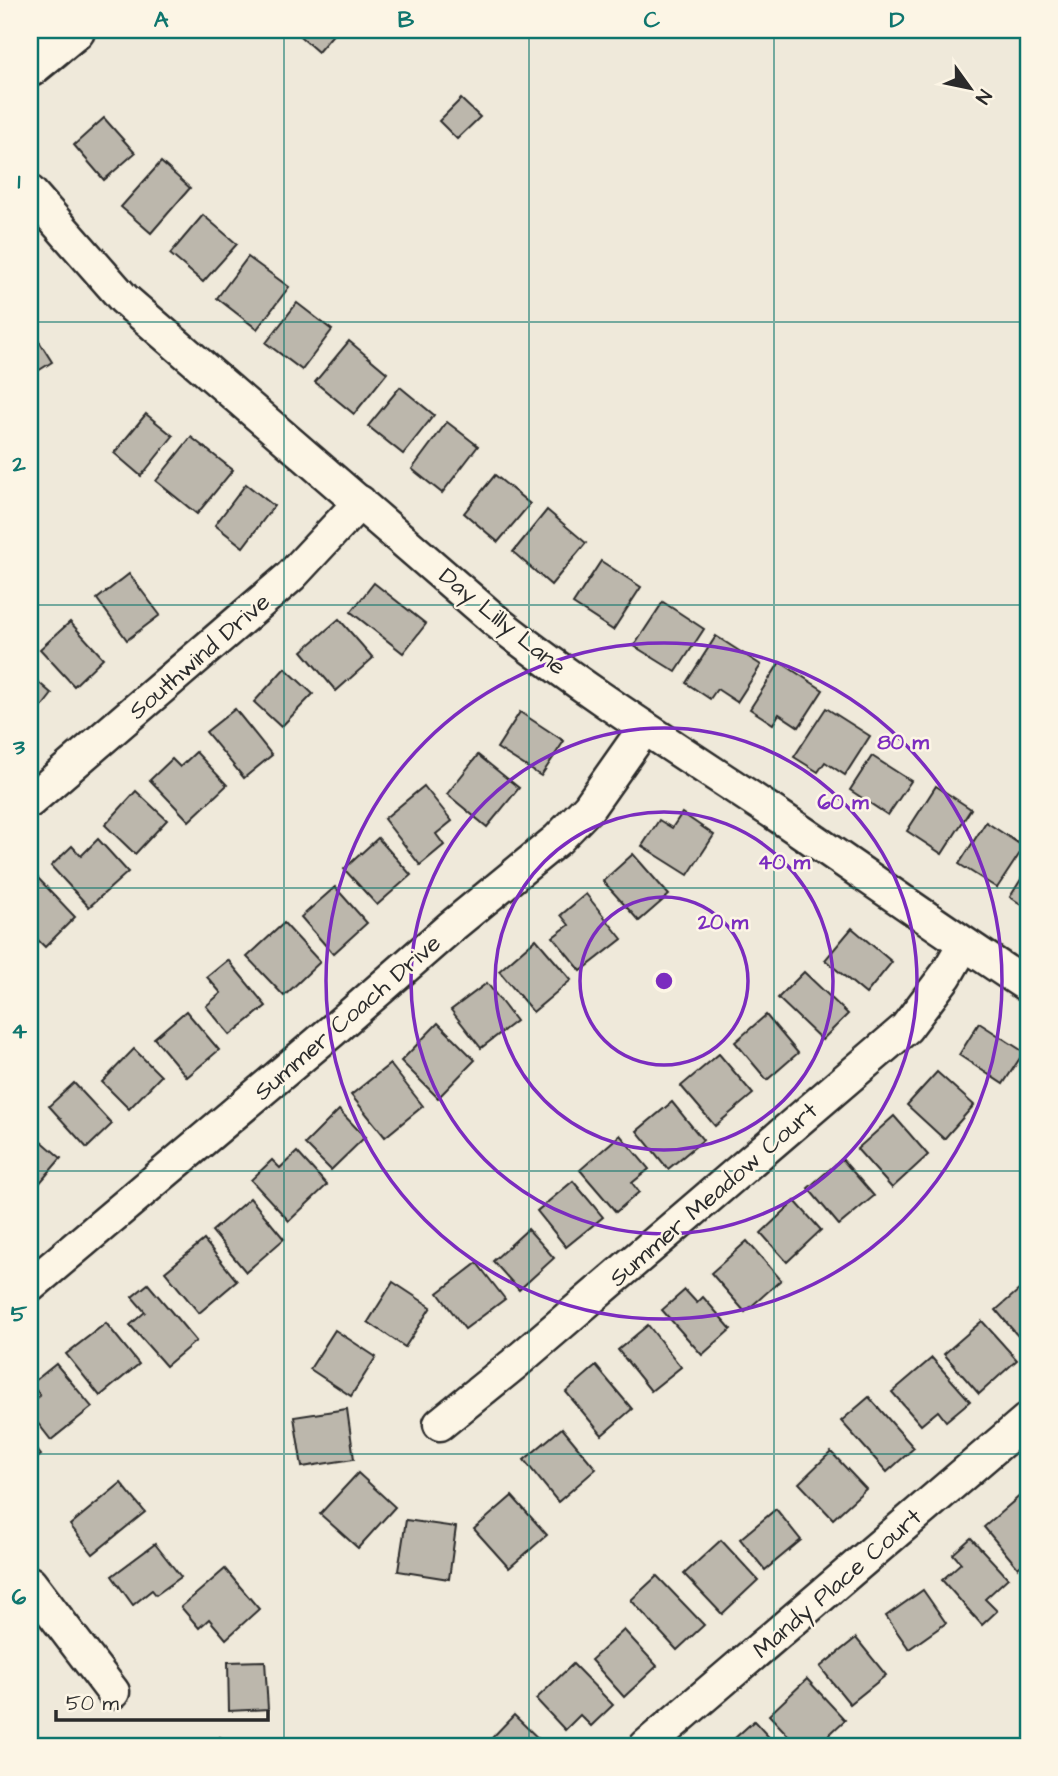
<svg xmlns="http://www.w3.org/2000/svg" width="1058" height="1776" font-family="'Architects Daughter',sans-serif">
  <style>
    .building { fill: #bcb7ac; stroke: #2b2b2b; stroke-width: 2 }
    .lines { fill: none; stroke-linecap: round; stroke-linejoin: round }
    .street-casing { stroke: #2b2b2b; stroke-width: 37 }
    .secondary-casing { stroke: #2b2b2b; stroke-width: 44 }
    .street { stroke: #fcf5e5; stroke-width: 32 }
    .secondary { stroke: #fcf5e5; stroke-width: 38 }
    .grid { fill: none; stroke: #0f766e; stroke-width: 2; stroke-opacity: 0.55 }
    .ring { fill: none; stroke: #7b2cbf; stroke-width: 3.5 }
    .labels { text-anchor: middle; stroke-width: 5; stroke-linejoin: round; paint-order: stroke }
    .street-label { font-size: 24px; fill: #2b2b2b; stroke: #fcf5e5 }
    .centre { fill: #7b2cbf; stroke: #fcf5e5; stroke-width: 3.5 }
    .ring-label { font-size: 21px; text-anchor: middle; font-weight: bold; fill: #7b2cbf; stroke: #fcf5e5; stroke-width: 5; stroke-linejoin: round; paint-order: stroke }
    .neatline { fill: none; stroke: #0f766e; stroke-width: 2.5 }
    .grid-label { font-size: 23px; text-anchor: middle; font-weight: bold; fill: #0f766e }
  </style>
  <rect width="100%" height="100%" fill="#efe9da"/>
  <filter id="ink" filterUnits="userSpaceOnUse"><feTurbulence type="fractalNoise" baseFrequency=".0143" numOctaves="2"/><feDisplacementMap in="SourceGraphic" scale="14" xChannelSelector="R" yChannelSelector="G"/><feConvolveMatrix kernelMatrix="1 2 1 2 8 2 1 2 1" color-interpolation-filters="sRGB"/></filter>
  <g filter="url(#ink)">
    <g class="building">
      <polygon points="293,30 337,30 318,52"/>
      <polygon points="461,99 480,117 457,139 439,121"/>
      <polygon points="104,118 135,153 104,180 74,145"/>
      <polygon points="161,162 190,188 151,233 121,207"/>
      <polygon points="203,215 237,244 203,282 170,254"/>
      <polygon points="248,257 289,287 257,329 217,298"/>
      <polygon points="297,303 332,330 302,370 266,343"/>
      <polygon points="30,327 52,362 30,376"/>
      <polygon points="349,341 387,373 354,414 315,382"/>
      <polygon points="400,387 434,415 403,454 368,426"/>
      <polygon points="146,414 173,436 141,476 114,453"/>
      <polygon points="447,422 478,446 442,493 412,469"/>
      <polygon points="191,437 233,470 197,514 156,481"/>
      <polygon points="495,475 530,504 498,542 464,513"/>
      <polygon points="246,484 274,506 243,547 215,525"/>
      <polygon points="547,510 586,543 551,585 513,552"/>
      <polygon points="601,561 641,587 613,630 573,604"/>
      <polygon points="129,574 160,615 127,640 97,599"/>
      <polygon points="374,583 426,624 403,653 351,612"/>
      <polygon points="663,602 704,629 676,672 634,646"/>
      <polygon points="339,619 373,658 336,691 302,651"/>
      <polygon points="70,622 103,658 74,686 40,649"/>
      <polygon points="716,636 761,665 737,702 717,689 710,699 686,683"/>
      <polygon points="780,662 823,690 799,727 779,714 773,724 750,709"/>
      <polygon points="285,668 313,694 281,727 254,702"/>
      <polygon points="30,675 52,694 30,722"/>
      <polygon points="826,708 870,736 845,775 825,762 818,772 794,757"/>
      <polygon points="235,709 272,755 244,778 206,732"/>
      <polygon points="520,712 564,741 541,776 497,748"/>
      <polygon points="196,752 227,785 189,821 150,780 172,759 180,767"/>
      <polygon points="478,755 519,788 487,827 447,794"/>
      <polygon points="872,756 911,781 888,815 850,790"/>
      <polygon points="424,786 452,821 436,834 444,845 420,865 384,819"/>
      <polygon points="936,786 971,809 942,854 907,831"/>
      <polygon points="136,791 167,820 135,854 105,825"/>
      <polygon points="682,813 714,835 688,875 642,846 659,820 672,828"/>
      <polygon points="986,822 1024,847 997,888 959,864"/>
      <polygon points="378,838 411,875 377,905 344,869"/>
      <polygon points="98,839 128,872 89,907 51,866 72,846 81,856"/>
      <polygon points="633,854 669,895 639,921 603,881"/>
      <polygon points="1028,868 1028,909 1010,897"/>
      <polygon points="36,876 75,917 45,947 30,932 30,882"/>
      <polygon points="335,887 367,923 333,954 301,917"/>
      <polygon points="586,894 622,939 581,971 553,937 569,925 561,915"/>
      <polygon points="284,923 320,962 284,996 247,957"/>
      <polygon points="852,928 892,962 866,994 825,960"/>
      <polygon points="536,939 571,980 533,1012 499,971"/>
      <polygon points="228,960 266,1006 230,1035 206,1006 221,993 207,977"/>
      <polygon points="804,972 848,1014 822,1040 778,998"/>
      <polygon points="487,983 516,1021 481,1048 451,1010"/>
      <polygon points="186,1011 219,1050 187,1077 154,1038"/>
      <polygon points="766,1015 798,1053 767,1080 735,1042"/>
      <polygon points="438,1023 475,1060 438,1098 401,1061"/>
      <polygon points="979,1023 1024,1052 1003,1084 959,1055"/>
      <polygon points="134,1049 161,1076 129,1109 102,1082"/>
      <polygon points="719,1054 753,1094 715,1126 681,1086"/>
      <polygon points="390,1064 423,1106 385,1137 351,1095"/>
      <polygon points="937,1072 974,1105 944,1139 907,1105"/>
      <polygon points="74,1083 112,1124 87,1148 49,1106"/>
      <polygon points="672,1102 703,1140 668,1169 637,1131"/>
      <polygon points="339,1110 365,1137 331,1170 305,1144"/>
      <polygon points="894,1116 928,1155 892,1188 857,1149"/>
      <polygon points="32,1133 61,1158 32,1192 30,1191 30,1136"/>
      <polygon points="620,1135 649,1169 632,1183 639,1192 616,1212 580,1170"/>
      <polygon points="297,1152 327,1185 289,1221 251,1180 272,1160 280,1168"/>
      <polygon points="842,1159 874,1196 839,1225 808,1188"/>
      <polygon points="573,1181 603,1217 566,1247 537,1211"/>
      <polygon points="250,1198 284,1239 246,1272 212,1231"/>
      <polygon points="795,1201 821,1230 787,1262 761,1233"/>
      <polygon points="528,1229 554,1258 519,1290 493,1261"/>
      <polygon points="204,1240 237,1281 199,1313 165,1272"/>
      <polygon points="747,1241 781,1280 745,1312 711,1273"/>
      <polygon points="477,1263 505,1299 465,1329 438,1293"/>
      <polygon points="393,1282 431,1307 405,1347 368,1322"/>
      <polygon points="1028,1282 1028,1348 996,1310"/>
      <polygon points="148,1284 196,1341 166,1366 130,1325 145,1312 132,1297"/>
      <polygon points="685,1290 697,1303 703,1297 731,1329 702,1355 662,1310"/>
      <polygon points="982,1321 1017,1360 979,1394 944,1354"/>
      <polygon points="106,1323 139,1364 100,1396 66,1354"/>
      <polygon points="648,1325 681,1367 651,1391 618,1350"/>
      <polygon points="335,1330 376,1357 351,1396 310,1369"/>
      <polygon points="932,1358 970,1401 946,1421 938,1411 921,1425 892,1392"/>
      <polygon points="56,1364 92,1407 51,1440 30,1413 30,1403 40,1395 31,1384"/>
      <polygon points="596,1366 632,1409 602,1435 566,1392"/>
      <polygon points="869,1397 914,1448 887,1472 841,1421"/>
      <polygon points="347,1409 354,1459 302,1467 294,1417"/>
      <polygon points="562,1428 596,1469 558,1502 524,1460"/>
      <polygon points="30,1441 41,1455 30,1464"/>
      <polygon points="831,1452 866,1489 833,1519 799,1483"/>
      <polygon points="358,1473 395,1507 358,1548 320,1514"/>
      <polygon points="121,1483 145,1512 93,1554 70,1525"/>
      <polygon points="1022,1494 1028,1502 1028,1559 1018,1568 984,1527"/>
      <polygon points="512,1496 547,1535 509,1568 474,1529"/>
      <polygon points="776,1509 801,1540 765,1570 740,1539"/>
      <polygon points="406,1520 456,1527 449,1579 398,1571"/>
      <polygon points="971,1538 1008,1578 985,1599 997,1611 982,1625 942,1580 961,1563 953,1554"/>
      <polygon points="721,1540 758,1580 722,1614 684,1574"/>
      <polygon points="155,1544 181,1577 156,1595 152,1590 133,1605 112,1576"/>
      <polygon points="225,1569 259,1609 226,1639 209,1619 199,1628 181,1607"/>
      <polygon points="657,1576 704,1625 677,1650 631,1600"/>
      <polygon points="923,1590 946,1623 909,1649 886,1616"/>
      <polygon points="624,1630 657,1666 624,1697 591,1660"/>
      <polygon points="856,1638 886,1675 850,1704 820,1667"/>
      <polygon points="265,1661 268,1709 229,1711 228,1662"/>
      <polygon points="573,1664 613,1705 591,1726 580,1715 565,1730 536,1699"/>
      <polygon points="807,1679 845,1720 817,1746 798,1746 769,1715"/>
      <polygon points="514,1715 546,1746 496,1746 490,1740"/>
      <polygon points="754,1721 777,1746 726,1746"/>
      <polygon points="220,1737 235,1746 214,1746"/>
    </g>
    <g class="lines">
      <g class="street-casing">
        <g id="street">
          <path d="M30,192l94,107 373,323c89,70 185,130 280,193 84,57 167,116 251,171"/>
          <polyline points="30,801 291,576 360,502"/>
          <polyline points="30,1286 332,1031 452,926 558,839 589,807 644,729"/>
          <polyline points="440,1424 514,1364 906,1028 946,975 964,944"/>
          <polyline points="30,1583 113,1692"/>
          <polyline points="646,1746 1028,1419"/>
        </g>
      </g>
      <g class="secondary-casing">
        <polyline id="secondary" points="30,67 75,30"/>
      </g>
      <use href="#street" class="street"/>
      <use href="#secondary" class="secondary"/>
    </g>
  </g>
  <path class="grid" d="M284,30v1716M529,30v1716M774,30v1716M30,322h998M30,605h998M30,888h998M30,1171h998M30,1454h998"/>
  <g class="ring">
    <circle cx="664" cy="981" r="84"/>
    <circle cx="664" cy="981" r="169"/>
    <circle cx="664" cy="981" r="253"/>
    <circle cx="664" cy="981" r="338"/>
  </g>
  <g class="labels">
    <g class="street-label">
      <text transform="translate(503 621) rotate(39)" y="8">Day Lilly Lane</text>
      <text transform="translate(199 656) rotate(-41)" y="8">Southwind Drive</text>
      <text transform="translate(347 1017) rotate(-41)" y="8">Summer Coach Drive</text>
      <text transform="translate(713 1194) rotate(-41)" y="8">Summer Meadow Court</text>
      <text transform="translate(837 1583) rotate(-41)" y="8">Mandy Place Court</text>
    </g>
  </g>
  <circle cx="664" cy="981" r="10" class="centre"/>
  <g class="ring-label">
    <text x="903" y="749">80 m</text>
    <text x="843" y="809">60 m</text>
    <text x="784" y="869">40 m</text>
    <text x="723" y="929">20 m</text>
  </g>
  <rect width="1058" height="1776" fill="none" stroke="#fcf5e5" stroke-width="77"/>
  <g transform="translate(970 88) rotate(123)" stroke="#fcf5e5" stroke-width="5" paint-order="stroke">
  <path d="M0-5L12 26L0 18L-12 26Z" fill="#2b2b2b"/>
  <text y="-10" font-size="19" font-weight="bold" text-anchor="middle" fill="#2b2b2b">N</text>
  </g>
  <path d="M56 1710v10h212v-10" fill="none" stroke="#2b2b2b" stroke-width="3.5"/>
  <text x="66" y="1710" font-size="21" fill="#2b2b2b" stroke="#fcf5e5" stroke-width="5" paint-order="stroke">50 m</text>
  <rect x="38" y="38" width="982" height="1700" class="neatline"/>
  <g class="grid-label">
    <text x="161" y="27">A</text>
    <text x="406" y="27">B</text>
    <text x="652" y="27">C</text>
    <text x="897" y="27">D</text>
    <text x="19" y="188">1</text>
    <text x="19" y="471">2</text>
    <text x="19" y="754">3</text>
    <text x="19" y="1038">4</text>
    <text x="19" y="1321">5</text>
    <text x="19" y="1604">6</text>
  </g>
</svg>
